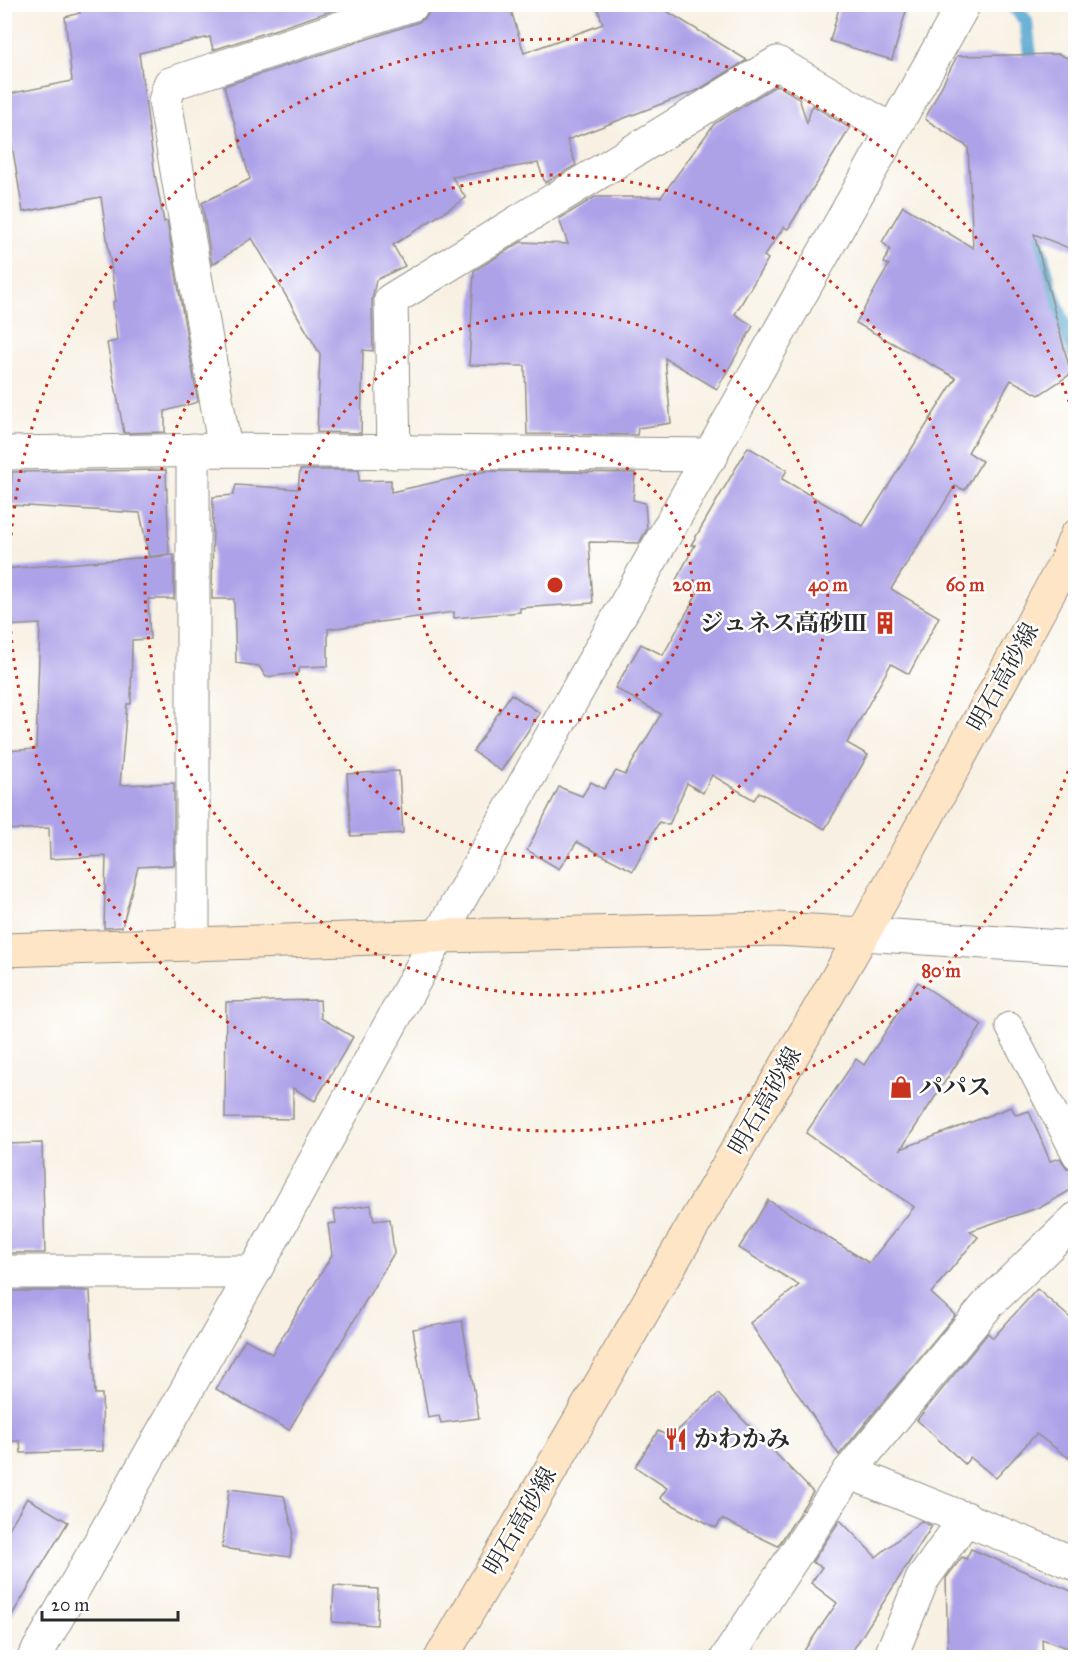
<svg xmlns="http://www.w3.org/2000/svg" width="1080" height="1662" font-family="'IM FELL Great Primer','Noto Serif JP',serif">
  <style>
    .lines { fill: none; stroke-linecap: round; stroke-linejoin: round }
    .stream { stroke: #54a6cf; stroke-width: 14 }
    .building { fill: #ada2e8 }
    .lane-casing { stroke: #928e87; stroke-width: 29 }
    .street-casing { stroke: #928e87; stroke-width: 35 }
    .secondary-casing { stroke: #928e87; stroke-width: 35 }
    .lane { stroke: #fff; stroke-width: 27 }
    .street { stroke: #fff; stroke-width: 33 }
    .secondary { stroke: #fee5c5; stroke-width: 33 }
    .ring { fill: none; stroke: #c8321e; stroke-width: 3; stroke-dasharray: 3 6 }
    .labels { text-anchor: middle; stroke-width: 5; stroke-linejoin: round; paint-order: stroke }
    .poi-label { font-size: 24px; font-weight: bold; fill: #2b2b2b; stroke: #fff; text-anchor: start }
    .street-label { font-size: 24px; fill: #2b2b2b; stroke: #fff }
    .centre { fill: #c8321e; stroke: #fff; stroke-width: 3 }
    .ring-label { font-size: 18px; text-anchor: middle; font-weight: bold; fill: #c8321e; stroke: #fff; stroke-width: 5; stroke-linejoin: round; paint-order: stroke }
  </style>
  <rect width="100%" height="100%" fill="#fff"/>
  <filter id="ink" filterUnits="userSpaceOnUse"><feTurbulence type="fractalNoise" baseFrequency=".0167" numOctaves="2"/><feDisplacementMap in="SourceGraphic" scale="12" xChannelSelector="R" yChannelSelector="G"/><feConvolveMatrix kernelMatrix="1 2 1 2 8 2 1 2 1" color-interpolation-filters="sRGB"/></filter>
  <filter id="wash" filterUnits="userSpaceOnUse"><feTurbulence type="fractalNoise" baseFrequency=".008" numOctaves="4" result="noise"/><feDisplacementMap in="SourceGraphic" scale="24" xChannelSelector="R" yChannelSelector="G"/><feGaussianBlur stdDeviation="1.35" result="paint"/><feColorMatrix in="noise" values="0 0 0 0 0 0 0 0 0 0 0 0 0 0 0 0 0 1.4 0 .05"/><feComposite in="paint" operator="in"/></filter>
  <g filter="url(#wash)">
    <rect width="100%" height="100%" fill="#f8f1e3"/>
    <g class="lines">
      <g class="stream">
        <polyline points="1012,4 1026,21 1032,72"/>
        <polyline points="1031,217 1051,289 1076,357"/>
      </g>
    </g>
    <g id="blocks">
      <g class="building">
        <polygon points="79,4 352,4 213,50 210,37 139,53 155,175 164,222 167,221 198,402 165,411 165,432 124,433 107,343 117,341 113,302 116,301 101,197 23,212 4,95 72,81 65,17 80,13"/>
        <polygon points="431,4 509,4 524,53 603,24 596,4 655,4 747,60 698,90 567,140 576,165 545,183 538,163 452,177 466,198 393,245 405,266 376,280 372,300 373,351 363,350 361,433 317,432 320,354 252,238 212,265 202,203 250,179 224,86 419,22 427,16"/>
        <polygon points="840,4 908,4 892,60 830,41"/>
        <polygon points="1059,54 1076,62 1076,251 1034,234 1071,374 1039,395 1011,380 968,452 982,461 965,490 955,486 891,589 939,617 909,674 891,664 847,743 868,755 825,829 759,792 754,800 712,775 703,793 687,783 669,825 659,822 633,871 577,842 559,869 527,850 559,787 582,796 591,782 604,789 616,771 625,775 661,714 615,688 641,644 663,655 698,592 676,580 695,545 691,545 748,447 787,470 782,479 863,526 956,378 856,323 889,265 884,263 890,249 882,242 903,206 973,248 968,147 925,119 957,56"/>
        <polygon points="777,85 799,98 807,123 812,105 850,128 788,229 784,227 764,256 768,259 735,314 753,326 717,389 665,358 671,423 638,428 637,435 527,434 525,366 469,365 474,271 521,242 568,244 559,219 595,197 661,197 714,124"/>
        <polygon points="166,470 169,554 149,557 140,513 10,505 12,472"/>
        <polygon points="300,470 359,470 359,481 391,480 391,492 486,471 635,473 633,500 645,503 647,529 639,543 589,542 593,603 520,608 520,612 454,618 454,612 328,629 328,666 300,667 298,673 266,677 259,666 236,663 234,599 212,599 213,497 233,495 236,485 298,489"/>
        <polygon points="174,555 174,599 148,599 150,639 132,640 131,704 127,704 120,785 174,783 174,865 138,867 122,927 104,928 106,856 50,859 49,828 4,830 4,751 36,749 40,624 4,626 4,569"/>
        <polygon points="511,694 540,713 501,771 473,751"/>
        <polygon points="399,771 403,833 351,836 347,774"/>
        <polygon points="918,982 982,1025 901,1149 1011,1107 1016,1115 1029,1111 1050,1161 1060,1158 1067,1168 1076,1171 1076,1187 1043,1206 970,1231 978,1237 931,1293 955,1315 839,1455 750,1323 799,1285 739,1248 768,1200 869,1263 914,1207 806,1133 856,1059 864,1065"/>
        <polygon points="320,1000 321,1018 353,1037 315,1101 293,1088 293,1119 225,1118 226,1002"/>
        <polygon points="42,1143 45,1253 4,1253 4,1144"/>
        <polygon points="371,1205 374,1221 390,1219 394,1253 289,1430 216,1389 245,1339 272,1354 332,1255 328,1224 336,1223 334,1210"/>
        <polygon points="1037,1289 1076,1323 1076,1463 1036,1434 996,1478 970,1457 965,1464 917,1420 988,1333 993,1338"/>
        <polygon points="4,1291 90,1291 95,1394 102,1394 103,1451 21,1453 20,1441 4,1441"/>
        <polygon points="462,1321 479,1418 441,1423 439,1416 428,1418 413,1329"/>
        <polygon points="718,1394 813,1492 778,1546 722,1519 716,1528 660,1498 667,1488 635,1467 658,1431 670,1437"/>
        <polygon points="229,1489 284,1496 293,1530 290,1557 222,1548"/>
        <polygon points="27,1498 68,1522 4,1628 4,1537"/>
        <polygon points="840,1520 876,1557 921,1521 932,1526 848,1658 799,1658 837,1603 811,1583 822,1567 812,1562"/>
        <polygon points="971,1549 1076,1593 1076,1651 1042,1639 1043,1658 948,1658 946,1578 962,1557 966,1559"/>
        <polygon points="334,1586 378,1589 377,1625 332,1622"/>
      </g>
    </g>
  </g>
  <g filter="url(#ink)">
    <use href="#blocks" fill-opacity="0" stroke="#928e87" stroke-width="1.5"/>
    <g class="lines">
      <g class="lane-casing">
        <polyline id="lane" points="1009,1026 1076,1155"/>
      </g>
      <g class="street-casing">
        <g id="street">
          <polyline points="193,450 193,945"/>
          <polyline points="225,450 165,101 170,84 413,4"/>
          <polyline points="394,452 391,300 777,63 893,131"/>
          <polyline points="4,453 225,450 712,455"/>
          <polyline points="863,934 1076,948"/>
          <polyline points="4,1272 254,1272"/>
          <polyline points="849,1472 1076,1564"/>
          <polyline points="34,1658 254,1272 439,936 964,4"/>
          <polyline points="727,1658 849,1472 989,1303 1076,1219"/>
          <polyline points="890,1658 922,1580 966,1518"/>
        </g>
      </g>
      <g class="secondary-casing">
        <g id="secondary">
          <polyline points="4,950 439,936 777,929 863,934"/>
          <polyline points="441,1658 863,934 1066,561 1076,536"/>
        </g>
      </g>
      <use href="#lane" class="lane"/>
      <use href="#street" class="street"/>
      <use href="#secondary" class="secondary"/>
    </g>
  </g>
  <g class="ring">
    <circle cx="555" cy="585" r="137"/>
    <circle cx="555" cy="585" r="273"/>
    <circle cx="555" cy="585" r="410"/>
    <path d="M1074 754A546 546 0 1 1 1074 416"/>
  </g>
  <defs>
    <g id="building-bare" transform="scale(1.8)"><path d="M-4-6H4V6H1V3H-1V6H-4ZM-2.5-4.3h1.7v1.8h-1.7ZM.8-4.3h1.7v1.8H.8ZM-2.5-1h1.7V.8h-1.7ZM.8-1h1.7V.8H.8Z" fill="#c8321e" stroke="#fff" stroke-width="2.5" paint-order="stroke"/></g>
    <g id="shop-bare" transform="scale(1.8)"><path d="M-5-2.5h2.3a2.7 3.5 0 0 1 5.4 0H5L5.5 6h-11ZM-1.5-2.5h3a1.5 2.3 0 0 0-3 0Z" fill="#c8321e" stroke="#fff" stroke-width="2.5" paint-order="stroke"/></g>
    <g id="restaurant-bare" transform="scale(1.8)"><path d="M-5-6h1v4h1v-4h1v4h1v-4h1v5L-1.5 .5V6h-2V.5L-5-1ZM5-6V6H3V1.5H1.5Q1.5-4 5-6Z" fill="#c8321e" stroke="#fff" stroke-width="2.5" paint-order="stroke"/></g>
  </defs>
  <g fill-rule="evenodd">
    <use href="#building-bare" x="885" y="623"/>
    <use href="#shop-bare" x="901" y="1087"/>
    <use href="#restaurant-bare" x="676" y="1439"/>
  </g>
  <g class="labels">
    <g class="poi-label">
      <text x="867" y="631" text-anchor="end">ジュネス高砂Ⅲ</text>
      <text x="919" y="1095">パパス</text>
      <text x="694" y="1447">かわかみ</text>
    </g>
    <g class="street-label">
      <text transform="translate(1003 677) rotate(-61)" y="8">明石高砂線</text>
      <text transform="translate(765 1101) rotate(-60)" y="8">明石高砂線</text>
      <text transform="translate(520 1521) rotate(-60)" y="8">明石高砂線</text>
    </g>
  </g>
  <circle cx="555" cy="585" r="9" class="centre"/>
  <g class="ring-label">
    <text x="692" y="591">20 m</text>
    <text x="828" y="591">40 m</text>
    <text x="965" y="591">60 m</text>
    <text x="941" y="977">80 m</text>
  </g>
  <rect width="1080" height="1662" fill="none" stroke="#fff" stroke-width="24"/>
  <path d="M42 1611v9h136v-9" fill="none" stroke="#2b2b2b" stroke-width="3"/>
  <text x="51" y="1611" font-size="18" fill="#2b2b2b" stroke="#ffffff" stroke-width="4.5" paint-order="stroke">20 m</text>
</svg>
